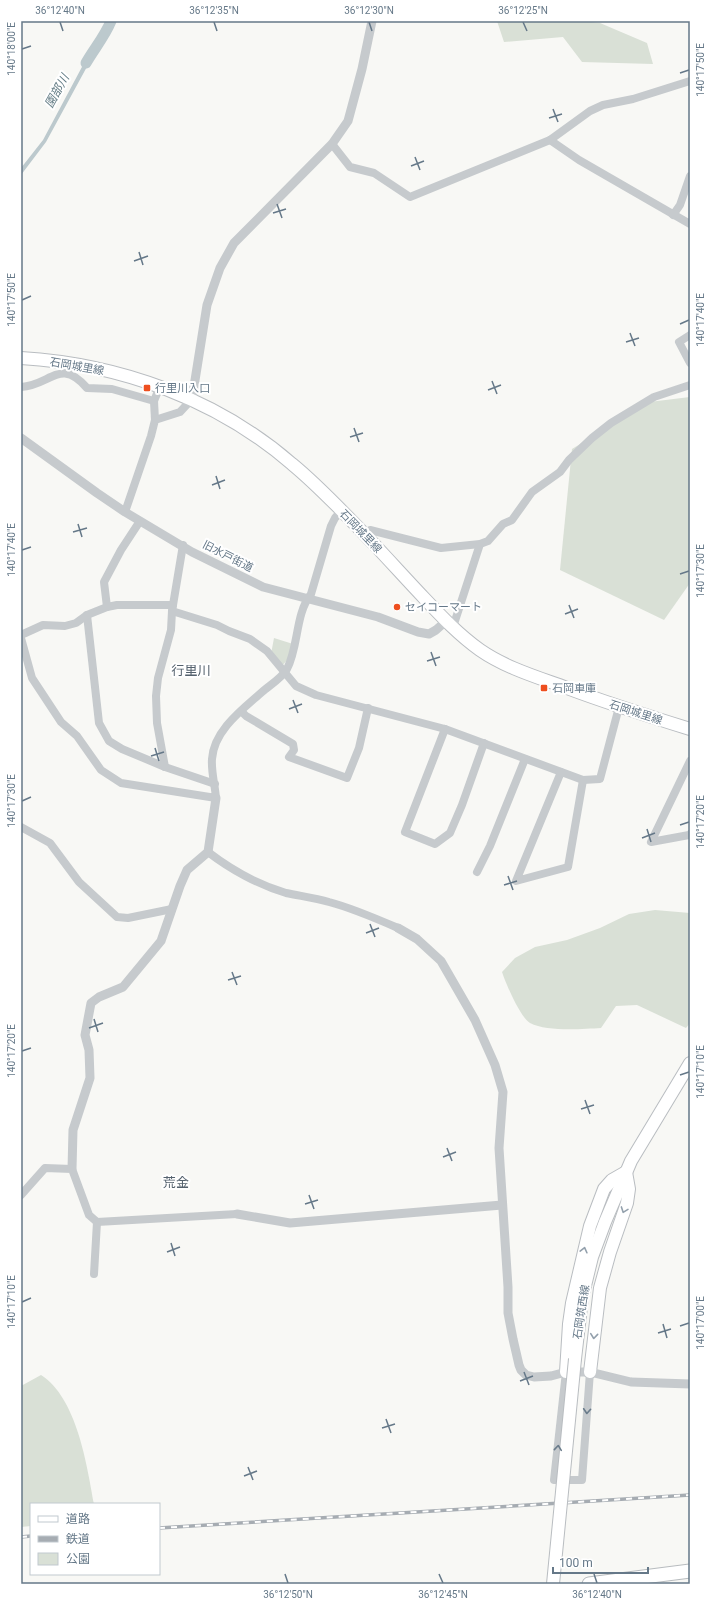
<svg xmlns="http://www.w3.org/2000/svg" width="711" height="1605" font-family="Roboto,'Noto Sans JP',sans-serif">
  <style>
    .green { fill: #d9e0d6 }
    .water { fill: #bcc9cd }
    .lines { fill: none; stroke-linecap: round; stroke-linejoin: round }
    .river { stroke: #bcc9cd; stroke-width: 11 }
    .primary-casing { stroke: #b9bdc1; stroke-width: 14 }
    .trunk-casing { stroke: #b8bcbf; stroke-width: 15 }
    .minor { stroke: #c6cacd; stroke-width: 8 }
    .tertiary { stroke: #c6cacd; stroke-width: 9 }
    .primary { stroke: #fff; stroke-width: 12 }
    .trunk { stroke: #fff; stroke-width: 13 }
    .rail-casing { stroke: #a6acb2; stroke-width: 3.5 }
    .rail { stroke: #fff; stroke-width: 2; stroke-dasharray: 6; stroke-linecap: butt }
    .primary-bridge-casing { stroke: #b9bdc1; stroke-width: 14; stroke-linecap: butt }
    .primary-bridge { stroke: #fff; stroke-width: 12 }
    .oneway { stroke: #93a0ac }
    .oneway2 { stroke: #6a7c8b }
    .ticks { fill: none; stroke: #657888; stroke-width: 1.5 }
    .poi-dot { fill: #ee4f1f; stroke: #fff; stroke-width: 1.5 }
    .labels { text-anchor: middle; stroke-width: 4; stroke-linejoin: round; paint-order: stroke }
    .street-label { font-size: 11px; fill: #657888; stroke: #fff }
    .poi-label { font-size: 11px; fill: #657888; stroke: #fff; text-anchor: start }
    .water-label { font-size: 12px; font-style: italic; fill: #617a83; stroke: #fff }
    .quarter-label { font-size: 13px; fill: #54616d; stroke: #fff }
    .neatline { fill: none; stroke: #657888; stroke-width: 1.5 }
    .ticks-label { font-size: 10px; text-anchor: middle; fill: #657888 }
  </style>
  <rect width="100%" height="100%" fill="#f8f8f5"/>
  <g class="green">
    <polygon points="497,21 582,21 600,23 647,43 653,64 582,62 563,37 504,42"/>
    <polygon points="690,397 690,583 664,620 560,570 572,449 649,402"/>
    <polygon points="274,638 293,644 289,658 282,666 271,654"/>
    <path d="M655,910l35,3v110l-4,5 -49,-23 -21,1 -15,22c-19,1 -54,4 -71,-5 -10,-6 -24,-39 -28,-51l13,-14 20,-11 32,-7 33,-12 29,-14z"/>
    <path d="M41,1375c36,23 46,90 53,129h-63v22l-10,1v-141z"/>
  </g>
  <polygon class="water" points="91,50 95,52 46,142 21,175 21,168 43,140"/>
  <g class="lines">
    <path class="river" d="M86,63c8,-14 19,-27 25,-42"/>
    <g class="primary-casing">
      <g id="primary">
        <path d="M21,358c99,6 196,41 271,106 28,23 54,51 79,77 18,19 36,39 54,58 17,18 34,36 55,51 26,18 57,27 87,38 40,15 81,28 123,41"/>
        <polyline points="575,1359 582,1298 592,1257 605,1222 631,1161 690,1063"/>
        <polyline points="566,1372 569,1324 572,1303 590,1226 604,1189 612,1180 626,1172"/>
        <polyline points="590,1372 600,1288 610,1252 627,1203 629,1189 626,1172"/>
      </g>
    </g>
    <g class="trunk-casing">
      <polyline id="trunk" points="589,1584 690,1571"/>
    </g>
    <g class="minor">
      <polyline points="550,140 579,160 690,224"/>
      <polyline points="332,144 350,167 374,173 410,197 550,140 590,111 603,105 633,99 690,81"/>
      <polyline points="673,215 680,205 690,176"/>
      <polyline points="690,335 679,342 690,363"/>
      <path d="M21,387c30,-2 39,-30 66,1l25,1 42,12 6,-15"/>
      <polyline points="154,401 155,420"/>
      <polyline points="125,512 151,436 155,420 180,412 192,399"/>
      <polyline points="364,534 370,530 441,548 480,544 488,541 503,524 512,520 532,492 560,472 569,460 592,438 611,423 654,397 690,385"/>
      <polyline points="107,607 117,605 173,605"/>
      <polyline points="172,611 217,625 229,631 250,639 267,651 296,686 316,695 445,729 583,780 600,779 619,707"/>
      <polyline points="87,615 99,723 109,741 122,749 165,767 215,784"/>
      <polyline points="453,627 480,544"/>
      <polyline points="21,635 43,625 65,626 76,623 87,615 107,607 104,582 121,550 140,521"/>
      <path d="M21,638l11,40 29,44 16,14 24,34 20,13 95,15c-1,-13 -5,-27 -4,-39 2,-29 31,-50 50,-67 8,-7 20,-14 25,-23 12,-23 8,-55 24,-75l20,-68 4,-8 7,-8"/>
      <polyline points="241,711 246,716 293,744 294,750 289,757 347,778 359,748 368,708"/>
      <polyline points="445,729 405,832 435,844 450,833 462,805 484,743"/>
      <polyline points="690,761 651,842 689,835 690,834"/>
      <polyline points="165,767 157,723 156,696 158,678 171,630 172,611 183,545"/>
      <polyline points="561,772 516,881 568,867 583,780"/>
      <polyline points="21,827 50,843 79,882 117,917 128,918 172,909"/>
      <path d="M208,852c22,17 51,33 78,41 14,3 29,5 43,9 23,6 46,16 69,26"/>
      <polyline points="477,872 490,846 525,759"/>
      <polyline points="21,1195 45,1168 72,1169 89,1215 97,1222 237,1214"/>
      <polyline points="94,1274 97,1222"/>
      <polyline points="566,1372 554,1480 582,1480 590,1372"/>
    </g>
    <g class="tertiary">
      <polyline points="192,399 207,305 220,268 234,243 332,144 348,121 362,69 372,21"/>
      <polyline points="21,438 97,493 125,512 192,552 263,587 378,617 418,632 429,634 436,630 446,621"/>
      <polyline points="398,928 417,939 441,961 475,1020 495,1065 503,1092 499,1148 508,1287 508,1313 513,1339 519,1365 521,1370 526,1375 534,1377 551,1376 566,1372 590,1372 631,1382 690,1384"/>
      <polyline points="72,1169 73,1130 90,1078 89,1050 85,1035 91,1003 99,997 123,987 161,941 180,886 187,870 208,852 216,798"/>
      <polyline points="237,1214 290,1223 502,1205"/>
    </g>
    <use href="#primary" class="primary"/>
    <use href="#trunk" class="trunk"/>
    <g class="rail-casing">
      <g id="rail">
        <polyline points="159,1528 690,1495"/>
        <polyline points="21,1537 31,1536"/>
      </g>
    </g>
    <use href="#rail" class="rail"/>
    <g class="primary-bridge-casing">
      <polyline id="primary-bridge" points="553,1584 575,1359"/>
    </g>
    <use href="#primary-bridge" class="primary-bridge"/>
  </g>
  <defs><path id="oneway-chevron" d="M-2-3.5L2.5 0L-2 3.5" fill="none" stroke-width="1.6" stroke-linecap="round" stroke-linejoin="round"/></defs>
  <g class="oneway">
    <use href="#oneway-chevron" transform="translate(624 1210) rotate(110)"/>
    <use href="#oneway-chevron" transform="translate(584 1250) rotate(-76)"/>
    <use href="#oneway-chevron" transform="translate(594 1336) rotate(96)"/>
  </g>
  <g class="oneway2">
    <use href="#oneway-chevron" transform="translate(587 1411) rotate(94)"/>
    <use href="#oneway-chevron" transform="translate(558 1448) rotate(-84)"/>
  </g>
  <path class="ticks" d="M60,22l3,9M214,22l3,9M369,22l3,9M523,22l4,9M22,49l9,-3M680,73l9,-3M553,109l5,13M549,118l13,-4M415,157l5,13M411,166l13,-5M277,204l5,14M273,213l13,-4M139,252l4,13M134,261l14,-5M22,300l9,-4M680,324l9,-4M630,333l5,13M626,342l13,-4M492,381l5,13M488,390l13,-5M354,428l5,14M350,437l13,-4M216,476l4,13M212,485l13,-5M78,524l4,13M73,532l14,-4M22,550l9,-3M680,574l9,-3M569,605l5,13M565,614l13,-5M431,652l5,14M427,661l13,-4M293,700l5,13M289,709l13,-5M155,748l4,13M151,756l13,-4M22,801l9,-4M680,825l9,-3M647,829l4,13M642,838l13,-5M508,876l5,14M504,885l13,-4M370,924l5,13M366,933l13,-5M232,972l5,13M228,980l13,-4M94,1019l4,13M89,1028l14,-5M22,1051l9,-3M680,1075l9,-3M585,1100l5,14M581,1109l13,-4M447,1148l5,13M443,1157l13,-5M309,1195l5,14M305,1204l13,-4M171,1243l4,13M167,1252l13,-5M22,1302l9,-4M663,1324l4,14M680,1326l9,-3M658,1333l13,-4M524,1372l5,13M520,1381l13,-5M386,1419l5,14M382,1428l13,-4M248,1467l5,13M244,1476l13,-5M285,1574l3,9M439,1574l4,9M594,1574l3,9"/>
  <g class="poi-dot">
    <rect x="143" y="384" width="8" height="8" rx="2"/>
    <circle cx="397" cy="607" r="4"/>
    <rect x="540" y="684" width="8" height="8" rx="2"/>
  </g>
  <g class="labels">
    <g class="street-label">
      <text transform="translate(77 366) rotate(10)" y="4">石岡城里線</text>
      <text transform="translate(361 531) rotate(46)" y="4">石岡城里線</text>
      <text transform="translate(228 556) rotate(27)" y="4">旧水戸街道</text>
      <text transform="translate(636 712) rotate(18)" y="4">石岡城里線</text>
      <text transform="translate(581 1312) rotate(-81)" y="4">石岡筑西線</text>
    </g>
    <g class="poi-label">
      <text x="155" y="392">行里川入口</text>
      <text x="405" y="611">セイコーマート</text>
      <text x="552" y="692">石岡車庫</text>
    </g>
    <g class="water-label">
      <text transform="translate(57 91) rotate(-61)" y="4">園部川</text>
    </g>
    <g class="quarter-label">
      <text x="191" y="675">行里川</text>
      <text x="176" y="1187">荒金</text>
    </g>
  </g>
  <rect width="711" height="1605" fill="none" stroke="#ffffff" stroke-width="44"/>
  <rect x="30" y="1503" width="130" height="72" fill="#ffffff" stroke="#c1c9cf"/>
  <rect x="38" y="1516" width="20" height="6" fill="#ffffff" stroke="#c1c9cf"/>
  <text x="66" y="1523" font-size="12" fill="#657888">道路</text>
  <rect x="38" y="1536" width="20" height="6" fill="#a6acb2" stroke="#c1c9cf"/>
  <text x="66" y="1543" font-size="12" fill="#657888">鉄道</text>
  <rect x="38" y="1553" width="20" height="12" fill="#d9e0d6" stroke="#c1c9cf"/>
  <text x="66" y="1563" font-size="12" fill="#657888">公園</text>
  <path d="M553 1567v6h95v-6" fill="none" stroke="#657888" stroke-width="2"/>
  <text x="559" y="1567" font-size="12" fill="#657888" stroke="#ffffff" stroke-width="3" paint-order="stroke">100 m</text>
  <rect x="22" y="22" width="667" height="1561" class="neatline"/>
  <g class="ticks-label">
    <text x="60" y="14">36°12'40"N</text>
    <text x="214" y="14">36°12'35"N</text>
    <text x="369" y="14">36°12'30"N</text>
    <text x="523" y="14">36°12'25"N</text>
    <text transform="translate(11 49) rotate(-90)" y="4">140°18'00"E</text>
    <text transform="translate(700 70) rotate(-90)" y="4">140°17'50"E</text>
    <text transform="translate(11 300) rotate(-90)" y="4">140°17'50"E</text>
    <text transform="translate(700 320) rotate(-90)" y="4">140°17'40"E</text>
    <text transform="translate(11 550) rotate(-90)" y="4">140°17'40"E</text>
    <text transform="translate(700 571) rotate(-90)" y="4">140°17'30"E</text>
    <text transform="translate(11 801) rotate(-90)" y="4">140°17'30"E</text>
    <text transform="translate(700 822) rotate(-90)" y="4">140°17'20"E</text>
    <text transform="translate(11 1051) rotate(-90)" y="4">140°17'20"E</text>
    <text transform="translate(700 1072) rotate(-90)" y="4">140°17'10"E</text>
    <text transform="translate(11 1302) rotate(-90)" y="4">140°17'10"E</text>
    <text transform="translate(700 1323) rotate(-90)" y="4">140°17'00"E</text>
    <text x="288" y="1598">36°12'50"N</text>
    <text x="443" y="1598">36°12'45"N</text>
    <text x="597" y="1598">36°12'40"N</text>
  </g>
</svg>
